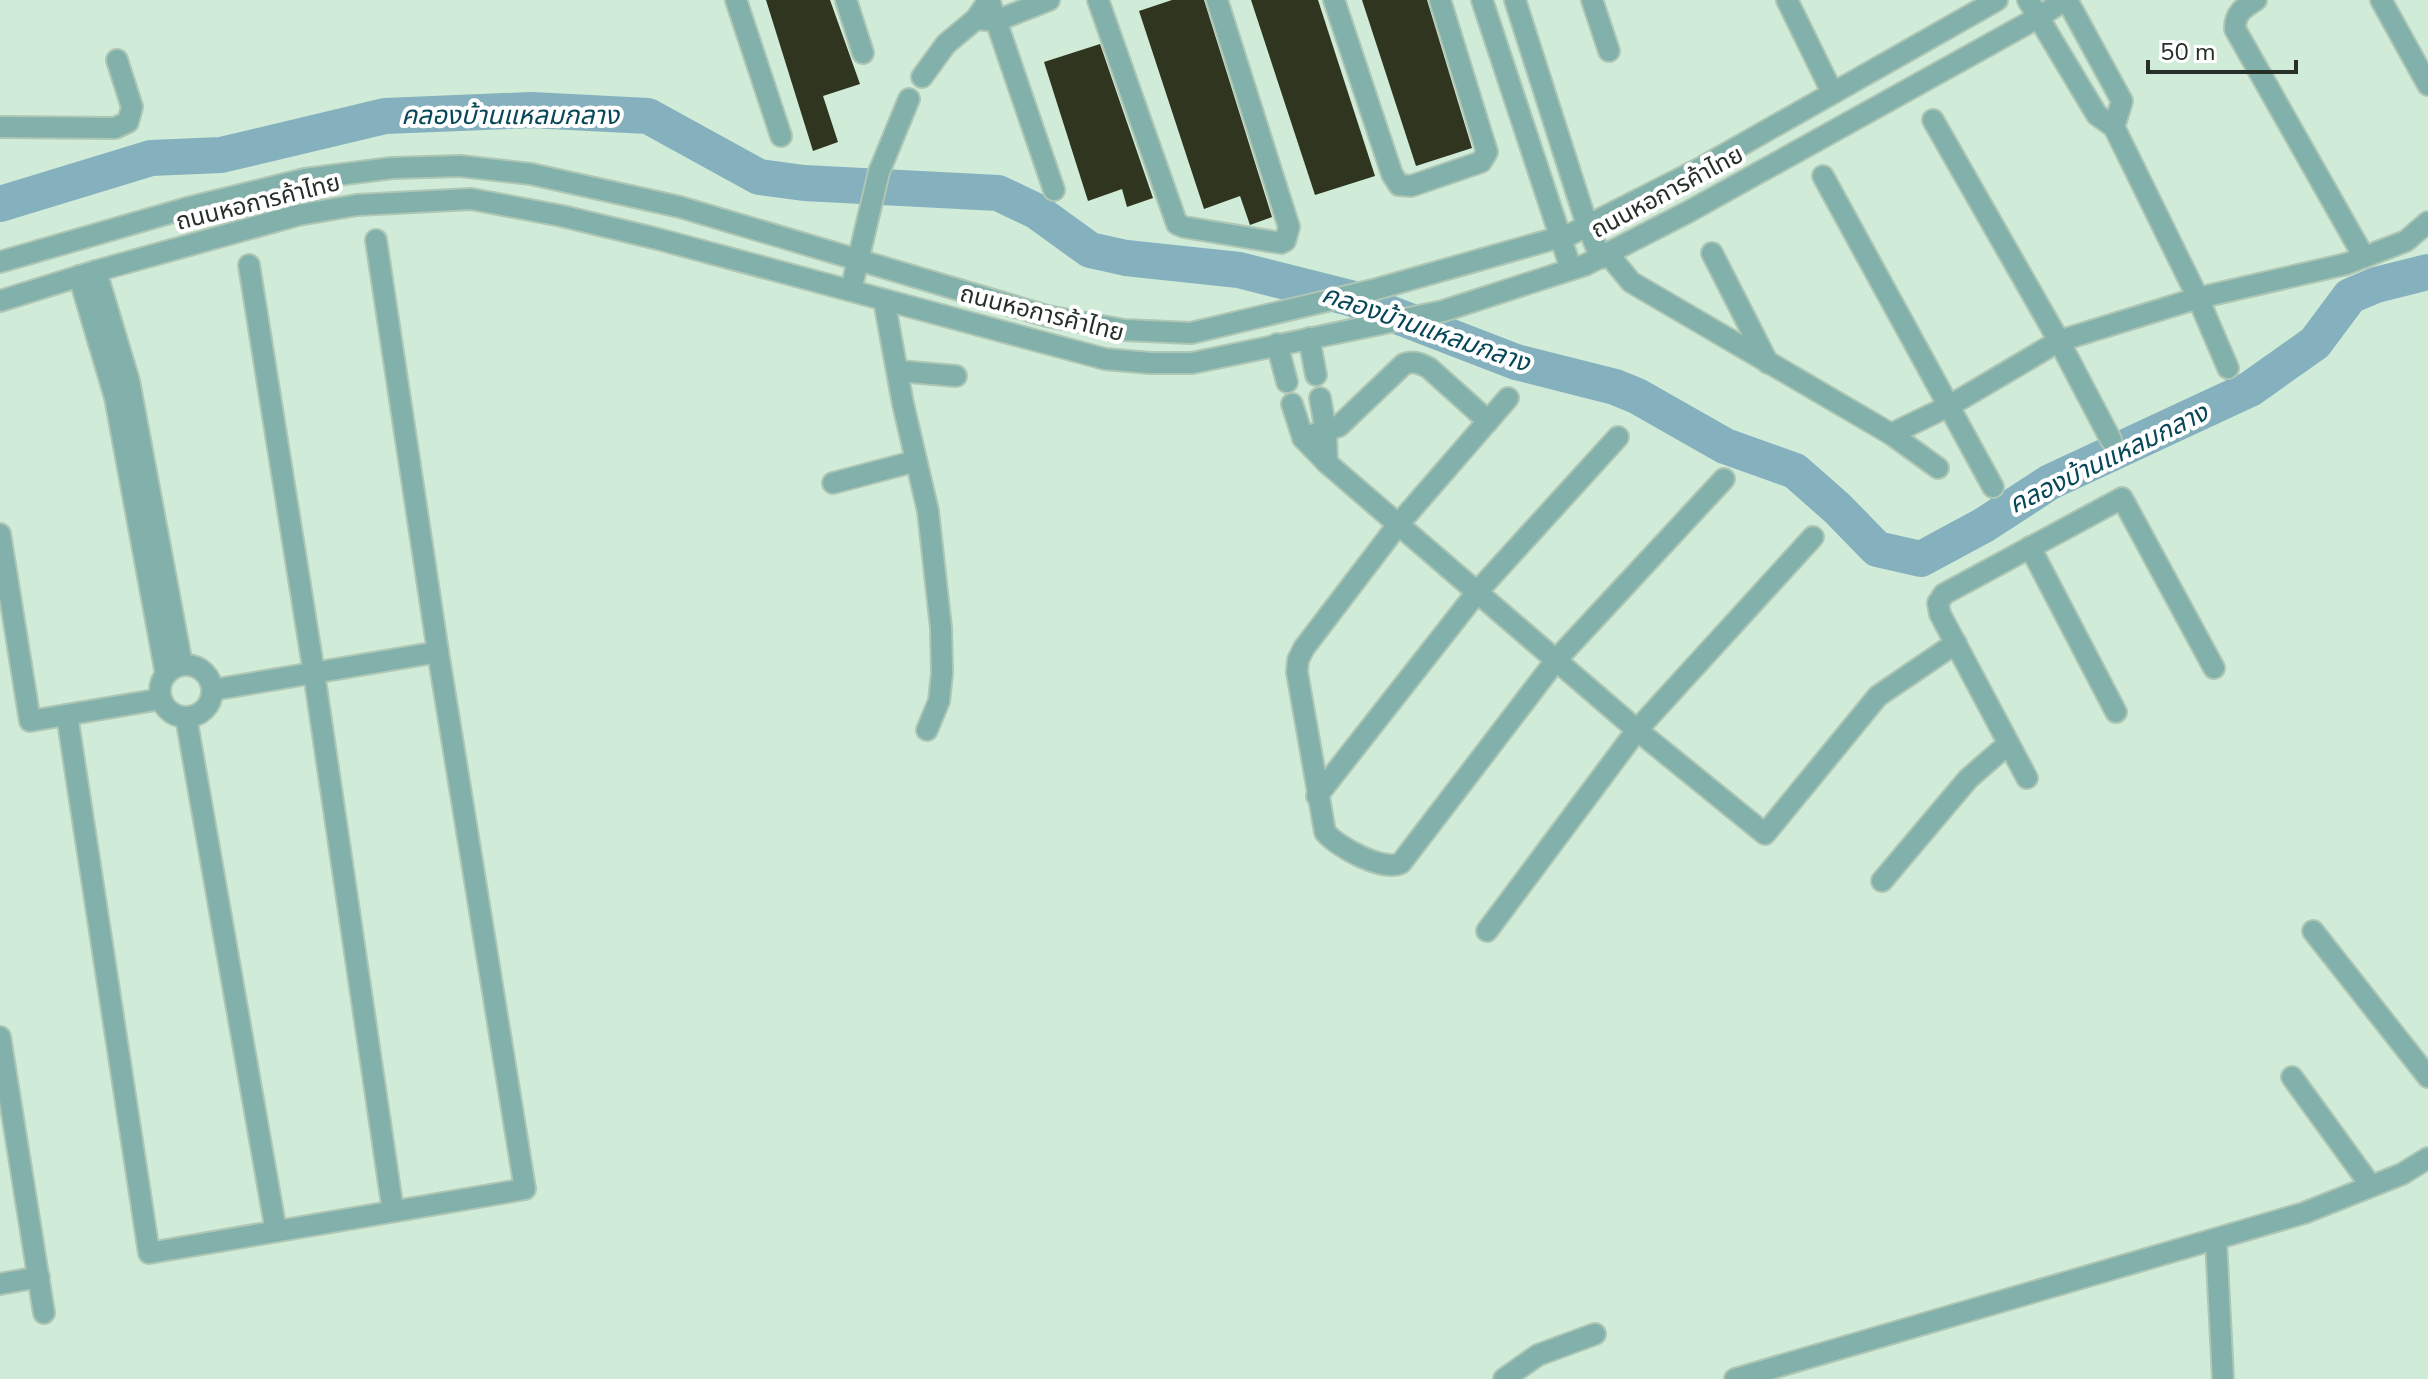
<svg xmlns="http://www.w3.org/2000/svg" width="2428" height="1379" font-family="'Nunito Sans','Noto Sans Thai',sans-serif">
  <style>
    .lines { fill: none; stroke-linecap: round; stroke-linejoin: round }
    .river { stroke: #85b0be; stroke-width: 36 }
    .building { fill: #2f351e }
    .minor-casing { stroke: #aec6b4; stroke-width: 24 }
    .minor { stroke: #82b0ab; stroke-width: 20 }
    .labels { text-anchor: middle; stroke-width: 8; stroke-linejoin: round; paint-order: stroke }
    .street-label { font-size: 24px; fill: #263029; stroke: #fff }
    .water-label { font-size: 26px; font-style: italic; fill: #074757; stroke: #fff }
  </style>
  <rect width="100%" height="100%" fill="#d0ebd7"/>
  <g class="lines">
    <polyline class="river" points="0,204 151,158 221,155 385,116 531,110 648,116 759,177 804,183 998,193 1036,211 1090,250 1126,258 1239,270 1350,298 1516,362 1615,387 1637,396 1725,446 1795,471 1837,508 1877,549 1921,559 1984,525 2050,482 2250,389 2315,343 2350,296 2376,285 2428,272"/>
  </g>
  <g class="building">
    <polygon points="766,0 830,0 860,84 823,96 838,142 813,151"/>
    <polygon points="1172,0 1204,0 1272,217 1250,225 1240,196 1204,209 1139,11"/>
    <polygon points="1251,0 1318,0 1375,176 1315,195"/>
    <polygon points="1362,0 1427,0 1472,148 1416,166"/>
    <polygon points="1100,44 1153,198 1127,207 1122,189 1088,201 1044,62"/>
  </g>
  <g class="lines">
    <g class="minor-casing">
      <g id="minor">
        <polyline points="736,0 781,136"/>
        <polyline points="846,0 863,53"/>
        <polyline points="989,0 1054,190"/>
        <polyline points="989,0 976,19 996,21 1049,0"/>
        <polyline points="1098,0 1177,224 1184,227 1281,243 1285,241 1289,227 1217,0"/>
        <polyline points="1334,0 1392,174 1399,185 1411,186 1481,162 1487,152 1440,0"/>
        <polyline points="1482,0 1571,269"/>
        <polyline points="1515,0 1587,225 1601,258"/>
        <polyline points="1592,0 1609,51"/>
        <polyline points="1787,0 1832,92"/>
        <polyline points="2028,0 2097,115 2114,127 2198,298 2228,368"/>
        <polyline points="2067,0 2122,101 2114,127"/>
        <path d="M2256,0c-13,8 -21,13 -21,29l129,228"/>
        <polyline points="2381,0 2428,85"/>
        <polyline points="922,77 946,44 976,19"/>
        <polyline points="1933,120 2059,341 2111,440"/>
        <polyline points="1,127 115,128 128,122 132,107 117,60"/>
        <polyline points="1823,176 1993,487"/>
        <polyline points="1712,253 1768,363"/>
        <polyline points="1608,254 1631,282 1891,434 1949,406 2059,341 2198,298 2346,264 2406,241 2428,222"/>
        <polyline points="0,262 187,208 305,179 392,168 460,166 531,174 680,207 1047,316 1124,330 1191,333 1373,290 1571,234 1699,169 1997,0"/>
        <polyline points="249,265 314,673 393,1211"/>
        <polyline points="96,271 129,381 182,665"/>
        <polyline points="79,276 115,397 166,674"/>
        <polyline points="851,290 879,172 909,99"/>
        <polyline points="884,300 903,404 928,511 941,628 942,673 939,701 927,730"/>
        <polyline points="0,301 96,271 298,215 357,205 471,199 562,216 658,239 1105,359 1150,363 1192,363 1443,311 1585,265 1688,212 2039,17 2065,0"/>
        <polyline points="1309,338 1316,375"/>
        <polyline points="1277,344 1287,382"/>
        <polyline points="899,371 956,376"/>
        <path d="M1508,398l-111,128 -93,122 -6,12 -1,12 28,160c12,15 58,40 76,31l156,-204 167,-180"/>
        <polyline points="1292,404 1303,438 1327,463 1326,432 1320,398"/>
        <polyline points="1891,434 1938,468"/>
        <path d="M1303,438l36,-12 65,-62c10,-3 16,-1 25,4l59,53"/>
        <polyline points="1327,463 1637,730 1765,834 1878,696 1956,643"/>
        <polyline points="833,483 916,461"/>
        <polyline points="0,534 30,721 161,699"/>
        <polyline points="2030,547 2116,712"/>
        <circle cx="186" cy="691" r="26"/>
        <polyline points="212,690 438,652"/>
        <polyline points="67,715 149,1253 525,1189 438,652 376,240"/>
        <polyline points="186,717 276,1231"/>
        <polyline points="2027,778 1940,614 1938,603 1944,594 2122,498 2214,668"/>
        <polyline points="1317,796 1478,591 1618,437"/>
        <polyline points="1882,881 1968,779 2008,744"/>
        <polyline points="1487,931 1637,730 1813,537"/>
        <polyline points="2313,931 2428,1077"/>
        <polyline points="0,1037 44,1313"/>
        <polyline points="2292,1077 2371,1186"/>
        <polyline points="2216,1240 2223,1379"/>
        <polyline points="0,1284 39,1277"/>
        <polyline points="1504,1379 1538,1355 1595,1334"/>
        <polyline points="1735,1379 2304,1213 2402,1174 2428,1158"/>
      </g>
    </g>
    <use href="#minor" class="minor"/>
  </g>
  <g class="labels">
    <g class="street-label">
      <text transform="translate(1667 192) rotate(-28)" y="8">ถนนหอการค้าไทย</text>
      <text transform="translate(258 202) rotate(-14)" y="8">ถนนหอการค้าไทย</text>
      <text transform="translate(1042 313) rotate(14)" y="8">ถนนหอการค้าไทย</text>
    </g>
    <g class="water-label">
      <text x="510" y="124">คลองบ้านแหลมกลาง</text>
      <text transform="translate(1426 328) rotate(19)" y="9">คลองบ้านแหลมกลาง</text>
      <text transform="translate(2108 458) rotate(-26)" y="9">คลองบ้านแหลมกลาง</text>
    </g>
  </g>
  <path d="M2148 60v12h148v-12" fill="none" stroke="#263029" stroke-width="4"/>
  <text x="2160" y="60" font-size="24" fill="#263029" stroke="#ffffff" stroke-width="6" paint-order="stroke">50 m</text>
</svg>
